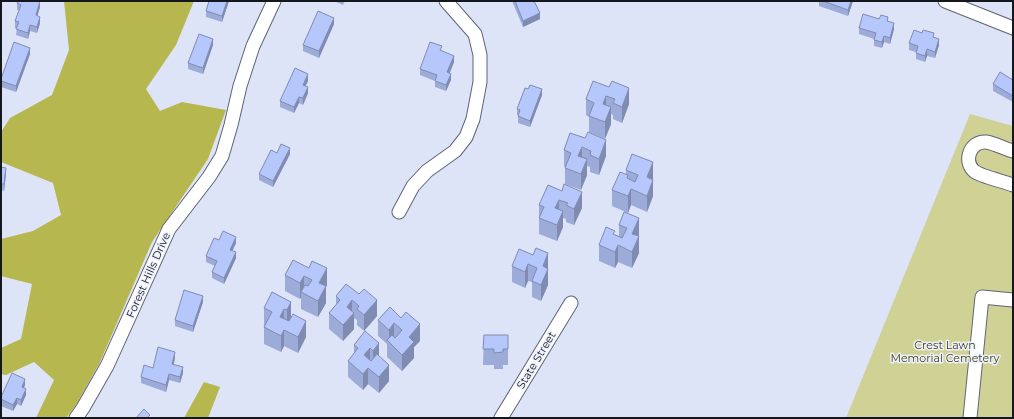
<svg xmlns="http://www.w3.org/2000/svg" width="1014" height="419" font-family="Montserrat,sans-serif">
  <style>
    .green { fill: #d0d195 }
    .forest { fill: #b7b74f }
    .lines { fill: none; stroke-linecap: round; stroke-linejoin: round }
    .minor-casing { stroke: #5f6475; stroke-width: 15 }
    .minor { stroke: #fff; stroke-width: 13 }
    .wall { fill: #9dabd9 }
    .shaded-wall { fill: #7f8bb0 }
    .building { fill: #b6c7fc; stroke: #7f8bb0 }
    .labels { text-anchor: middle; stroke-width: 3; stroke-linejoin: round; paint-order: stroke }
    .street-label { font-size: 11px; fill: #14171d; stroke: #edf1fd }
    .park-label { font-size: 11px; fill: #3e3e12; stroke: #edf1fd }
  </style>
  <rect width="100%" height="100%" fill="#dde4f7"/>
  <polygon class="green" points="970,114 1013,126 1013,418 846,418"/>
  <g class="forest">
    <polygon points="64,1 194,1 176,45 146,89 160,111 182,102 226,110 208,159 152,242 100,362 76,405 66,418 36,418 54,380 34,362 6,375 1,374 1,348 21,339 32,284 1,276 1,239 33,231 61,215 53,183 1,162 1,132 10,118 52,95 69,50"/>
    <polygon points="204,382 220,387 208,418 184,418"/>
  </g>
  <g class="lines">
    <g class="minor-casing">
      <g id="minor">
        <polyline points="945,1 1013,28"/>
        <path d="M1013,151c-8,-2 -19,-8 -27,-9 -16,-1 -23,19 -12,29 8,6 29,10 39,14"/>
        <polyline points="399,212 413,186 427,171 455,151 466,137 473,119 480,82 480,55 475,34 446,1"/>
        <polyline points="76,418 83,408 107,366 169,229 209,177 222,156 231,125 240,86 253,46 274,1"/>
        <polyline points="501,418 571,303"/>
        <polyline points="970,418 982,297 1013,300"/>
      </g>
    </g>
    <use href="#minor" class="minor"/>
  </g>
  <g class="wall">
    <polygon points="209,1 229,1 222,22 206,17 206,11"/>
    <polygon points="334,1 345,1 343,5"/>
    <polygon points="512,1 534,1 540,19 523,27"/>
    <polygon points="819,1 853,1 848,16 819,6"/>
    <polygon points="17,3 40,7 37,16 40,23 37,33 30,31 28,39 16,35 17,28 15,28 15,21 19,10 17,10"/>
    <polygon points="888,22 894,29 890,44 884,42 882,48 874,46 874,39 859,34 859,28"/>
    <polygon points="334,24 319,58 303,51 303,45"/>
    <polygon points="934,37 939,45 935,58 927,56 925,62 916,59 916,52 909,50 909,43"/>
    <polygon points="213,45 203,74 188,69 188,63"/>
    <polygon points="442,51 454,62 450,73 451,80 446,91 435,87 435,81 420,75 420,69"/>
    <polygon points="30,54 16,92 1,87 1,79"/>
    <polygon points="1013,80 1013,102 993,91 993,84"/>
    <polygon points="308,81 305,86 308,93 303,105 299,103 294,113 280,107 280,101"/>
    <polygon points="593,81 629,104 622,123 613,119 613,115 611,114 611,124 605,139 589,132 589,117 586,115 586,99"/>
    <polygon points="542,95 530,127 518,123 518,115 517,115 517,109"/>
    <polygon points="570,133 606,156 599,175 590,172 590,167 587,166 587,175 581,190 565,184 565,167 564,166 564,150"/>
    <polygon points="277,153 290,154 273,187 259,180 259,174"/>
    <polygon points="1,167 6,174 4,191 1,190 1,195"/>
    <polygon points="626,170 653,179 653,196 647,212 631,205 628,213 612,206 612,190 626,174"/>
    <polygon points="548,185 582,208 574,225 566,222 566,219 563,218 563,227 557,241 539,234 539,205"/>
    <polygon points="624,212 639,235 638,236 639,253 632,268 618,262 615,268 599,261 599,245 615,235 619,236 619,225"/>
    <polygon points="219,240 236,243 232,251 236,258 224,284 212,278 212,272 215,266 206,262 206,256"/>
    <polygon points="548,253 548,285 541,301 532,297 532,282 528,281 525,288 512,282 512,266 533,255"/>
    <polygon points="293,260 327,285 326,287 326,303 318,317 301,309 301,297 300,299 285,291 285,275"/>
    <polygon points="346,284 377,316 364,331 357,325 357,320 354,318 354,329 343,341 329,329 329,313 336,305 336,296"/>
    <polygon points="203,302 193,332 175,326 175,320"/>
    <polygon points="291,302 291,317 306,337 298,353 284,346 281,352 264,344 264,327 265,325 264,325 264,308"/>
    <polygon points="390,307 420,341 414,347 414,358 402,371 387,357 387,344 378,336 378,320"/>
    <polygon points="365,331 379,356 389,381 379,393 368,384 363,390 348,377 348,361 354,354 354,345"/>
    <polygon points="484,335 508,335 508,365 503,365 503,369 494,369 494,365 483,365"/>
    <polygon points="175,358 174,364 183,373 180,383 169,380 166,392 141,383 141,377 153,368"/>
    <polygon points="25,385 24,388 26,395 21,406 17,404 13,411 1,406 1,397"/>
  </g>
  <g class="shaded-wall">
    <polygon points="40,1 40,7 36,21 36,15"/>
    <polygon points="227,1 229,1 222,22 222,16"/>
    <polygon points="851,1 853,1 848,16 848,10"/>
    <polygon points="540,13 540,19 523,27 523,21"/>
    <polygon points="40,17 40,23 37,33 37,27"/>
    <polygon points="334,18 334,24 319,58 319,51"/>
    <polygon points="894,23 894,29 890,44 890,38"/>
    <polygon points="30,25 30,31 28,39 28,33"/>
    <polygon points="884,36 884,42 882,48 882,42"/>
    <polygon points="213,39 213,45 203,74 203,68"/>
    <polygon points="939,39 939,45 935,58 935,52"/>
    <polygon points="30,48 30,54 16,92 16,86"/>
    <polygon points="927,49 927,56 925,62 925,56"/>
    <polygon points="454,56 454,62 447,78 447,72"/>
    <polygon points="308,74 308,81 303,91 303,85"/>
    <polygon points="451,74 451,80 446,91 446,85"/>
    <polygon points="308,87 308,93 303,105 303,98"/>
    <polygon points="629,88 629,104 622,123 622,107"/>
    <polygon points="542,89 542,95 530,127 530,121"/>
    <polygon points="606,96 606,112 603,104"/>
    <polygon points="299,97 299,103 294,113 294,107"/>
    <polygon points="611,107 611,124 605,139 605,122"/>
    <polygon points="606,140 606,156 599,175 599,159"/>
    <polygon points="582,147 582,164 578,156"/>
    <polygon points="290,148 290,154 273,187 273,181"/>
    <polygon points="587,159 587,175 581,190 581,174"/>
    <polygon points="653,162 653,179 647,194 647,177"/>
    <polygon points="6,168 6,174 4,191 4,184"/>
    <polygon points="653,180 653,196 647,212 647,196"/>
    <polygon points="631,189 631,205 628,213 628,196"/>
    <polygon points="582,192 582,208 574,225 574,209"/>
    <polygon points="559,200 559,216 555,208"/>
    <polygon points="563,211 563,227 557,241 557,225"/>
    <polygon points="639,218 639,235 632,250 632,234"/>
    <polygon points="639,236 639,253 632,268 632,252"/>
    <polygon points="236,237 236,243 230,256 230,250"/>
    <polygon points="618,245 618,262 615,268 615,252"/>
    <polygon points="236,252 236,258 224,284 224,278"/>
    <polygon points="548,253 548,285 541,301 541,285 543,266"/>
    <polygon points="528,264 528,281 525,288 525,272"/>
    <polygon points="327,268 327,285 326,287 326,303 318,317 318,301 319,283"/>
    <polygon points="304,276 304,292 301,292 301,297 300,299 300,283"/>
    <polygon points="203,296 203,302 193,332 193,326"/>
    <polygon points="352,300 352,314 354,313 354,329 343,341 343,325 347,307"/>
    <polygon points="377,300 377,316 364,331 364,315"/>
    <polygon points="291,302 291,318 287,327 287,310"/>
    <polygon points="284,309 284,325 280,317"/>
    <polygon points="306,321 306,337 298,353 298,337"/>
    <polygon points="394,323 394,339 389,342 389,330"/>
    <polygon points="420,324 420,341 414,347 414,358 402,371 402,355 409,337"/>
    <polygon points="284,330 284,346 281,352 281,336"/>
    <polygon points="379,343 379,360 373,367 373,351"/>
    <polygon points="370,348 370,365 364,355"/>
    <polygon points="175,352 175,358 172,370 172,364"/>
    <polygon points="389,365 389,381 379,393 379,377"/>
    <polygon points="183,367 183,373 180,383 180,377"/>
    <polygon points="368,368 368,384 363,390 363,374"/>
    <polygon points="169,374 169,380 166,392 166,385"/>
    <polygon points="25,379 25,385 22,393 22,387"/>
    <polygon points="26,389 26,395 21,406 21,400"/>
    <polygon points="17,398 17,404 13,411 13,405"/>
  </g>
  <g class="building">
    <polygon points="18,1 40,1 36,15 40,17 37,27 30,25 28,33 16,29 19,22 15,21 21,5 17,3"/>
    <polygon points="209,1 227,1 222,16 206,11"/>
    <polygon points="515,1 534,1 540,13 523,21"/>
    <polygon points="823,1 851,1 848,10"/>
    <polygon points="318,11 334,18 319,51 303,45"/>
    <polygon points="863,14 879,19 881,15 888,17 887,21 894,23 890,38 884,36 882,42 874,40 876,33 859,28"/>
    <polygon points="914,30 922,33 923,30 934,33 933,37 939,39 935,52 927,49 925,56 916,53 918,46 909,43"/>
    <polygon points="199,34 213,39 203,68 188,63"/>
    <polygon points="14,42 30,48 16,86 1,81 1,79"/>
    <polygon points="430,42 442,46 440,50 454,56 447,72 451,74 446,85 435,81 437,75 420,69"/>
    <polygon points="295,68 308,74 303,85 308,87 303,98 299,97 294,107 280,101"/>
    <polygon points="1000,72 1013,80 1013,96 993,84"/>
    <polygon points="593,81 609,87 612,81 629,88 622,107 613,103 615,99 606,96 603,104 611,107 605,122 589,116 594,103 586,99"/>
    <polygon points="530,85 542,89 530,121 518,116 520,110 517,109 525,88 528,89"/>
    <polygon points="588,132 606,140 599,159 590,155 591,151 582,147 578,156 587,159 581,174 565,168 571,153 564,150 570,133 585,138"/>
    <polygon points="281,144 290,148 273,181 259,174 271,150 277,153"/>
    <polygon points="632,154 653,162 647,177 653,180 647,196 631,189 628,196 612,190 620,172 628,175 627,178 635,182 638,175 626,170"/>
    <polygon points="1,167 6,168 4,184 1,184 1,188"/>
    <polygon points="564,184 582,192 574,209 566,205 568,203 559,200 555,208 563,211 557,225 539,218 544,207 539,205 548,185 562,191"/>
    <polygon points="624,212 639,218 632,234 639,236 632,252 618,245 615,252 599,245 606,227 615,231 613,234 622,238 627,228 619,225"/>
    <polygon points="223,231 236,237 230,250 236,252 224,278 212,272 217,261 206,256 214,238 219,240"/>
    <polygon points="536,248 548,253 543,266 548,269 541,285 532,281 537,268 528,264 525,272 512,266 519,249 533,255"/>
    <polygon points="293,260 309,268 312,261 327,268 319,283 326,286 318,301 301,292 305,285 308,286 312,280 304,276 300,283 285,275"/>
    <polygon points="346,284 359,294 364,289 377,300 364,315 357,309 359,306 352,300 347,307 354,313 343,325 329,313 340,300 336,296"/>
    <polygon points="184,290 203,296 193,326 175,320"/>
    <polygon points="272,292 291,302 287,310 284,309 280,317 289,321 293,314 306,321 298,337 284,330 281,336 264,327 272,312 264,308"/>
    <polygon points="390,307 401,318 406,312 420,324 409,337 414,342 402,355 387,340 392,335 395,338 402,330 394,323 389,330 378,320"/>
    <polygon points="365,331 379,343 373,351 370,348 364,355 371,361 377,354 389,365 379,377 368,368 363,374 348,361 358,348 354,345"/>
    <polygon points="484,335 508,335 508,349 503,349 503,352 494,353 494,349 483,349"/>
    <polygon points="158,347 175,352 172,364 183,367 180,377 169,374 166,385 141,377 144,365 153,368"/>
    <polygon points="12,373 25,379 22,387 26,389 21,400 17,398 13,405 1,399 1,397"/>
    <polygon points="144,409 150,415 147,418 136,418"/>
  </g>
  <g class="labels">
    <g class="street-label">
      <text transform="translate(148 275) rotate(-66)" y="4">Forest Hills Drive</text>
      <text transform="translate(536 360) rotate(-59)" y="4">State Street</text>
    </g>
    <g class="park-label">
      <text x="945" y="349">Crest Lawn<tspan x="945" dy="13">Memorial Cemetery</tspan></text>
    </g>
  </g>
  <rect width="1014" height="419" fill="none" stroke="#14171d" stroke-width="4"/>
</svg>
